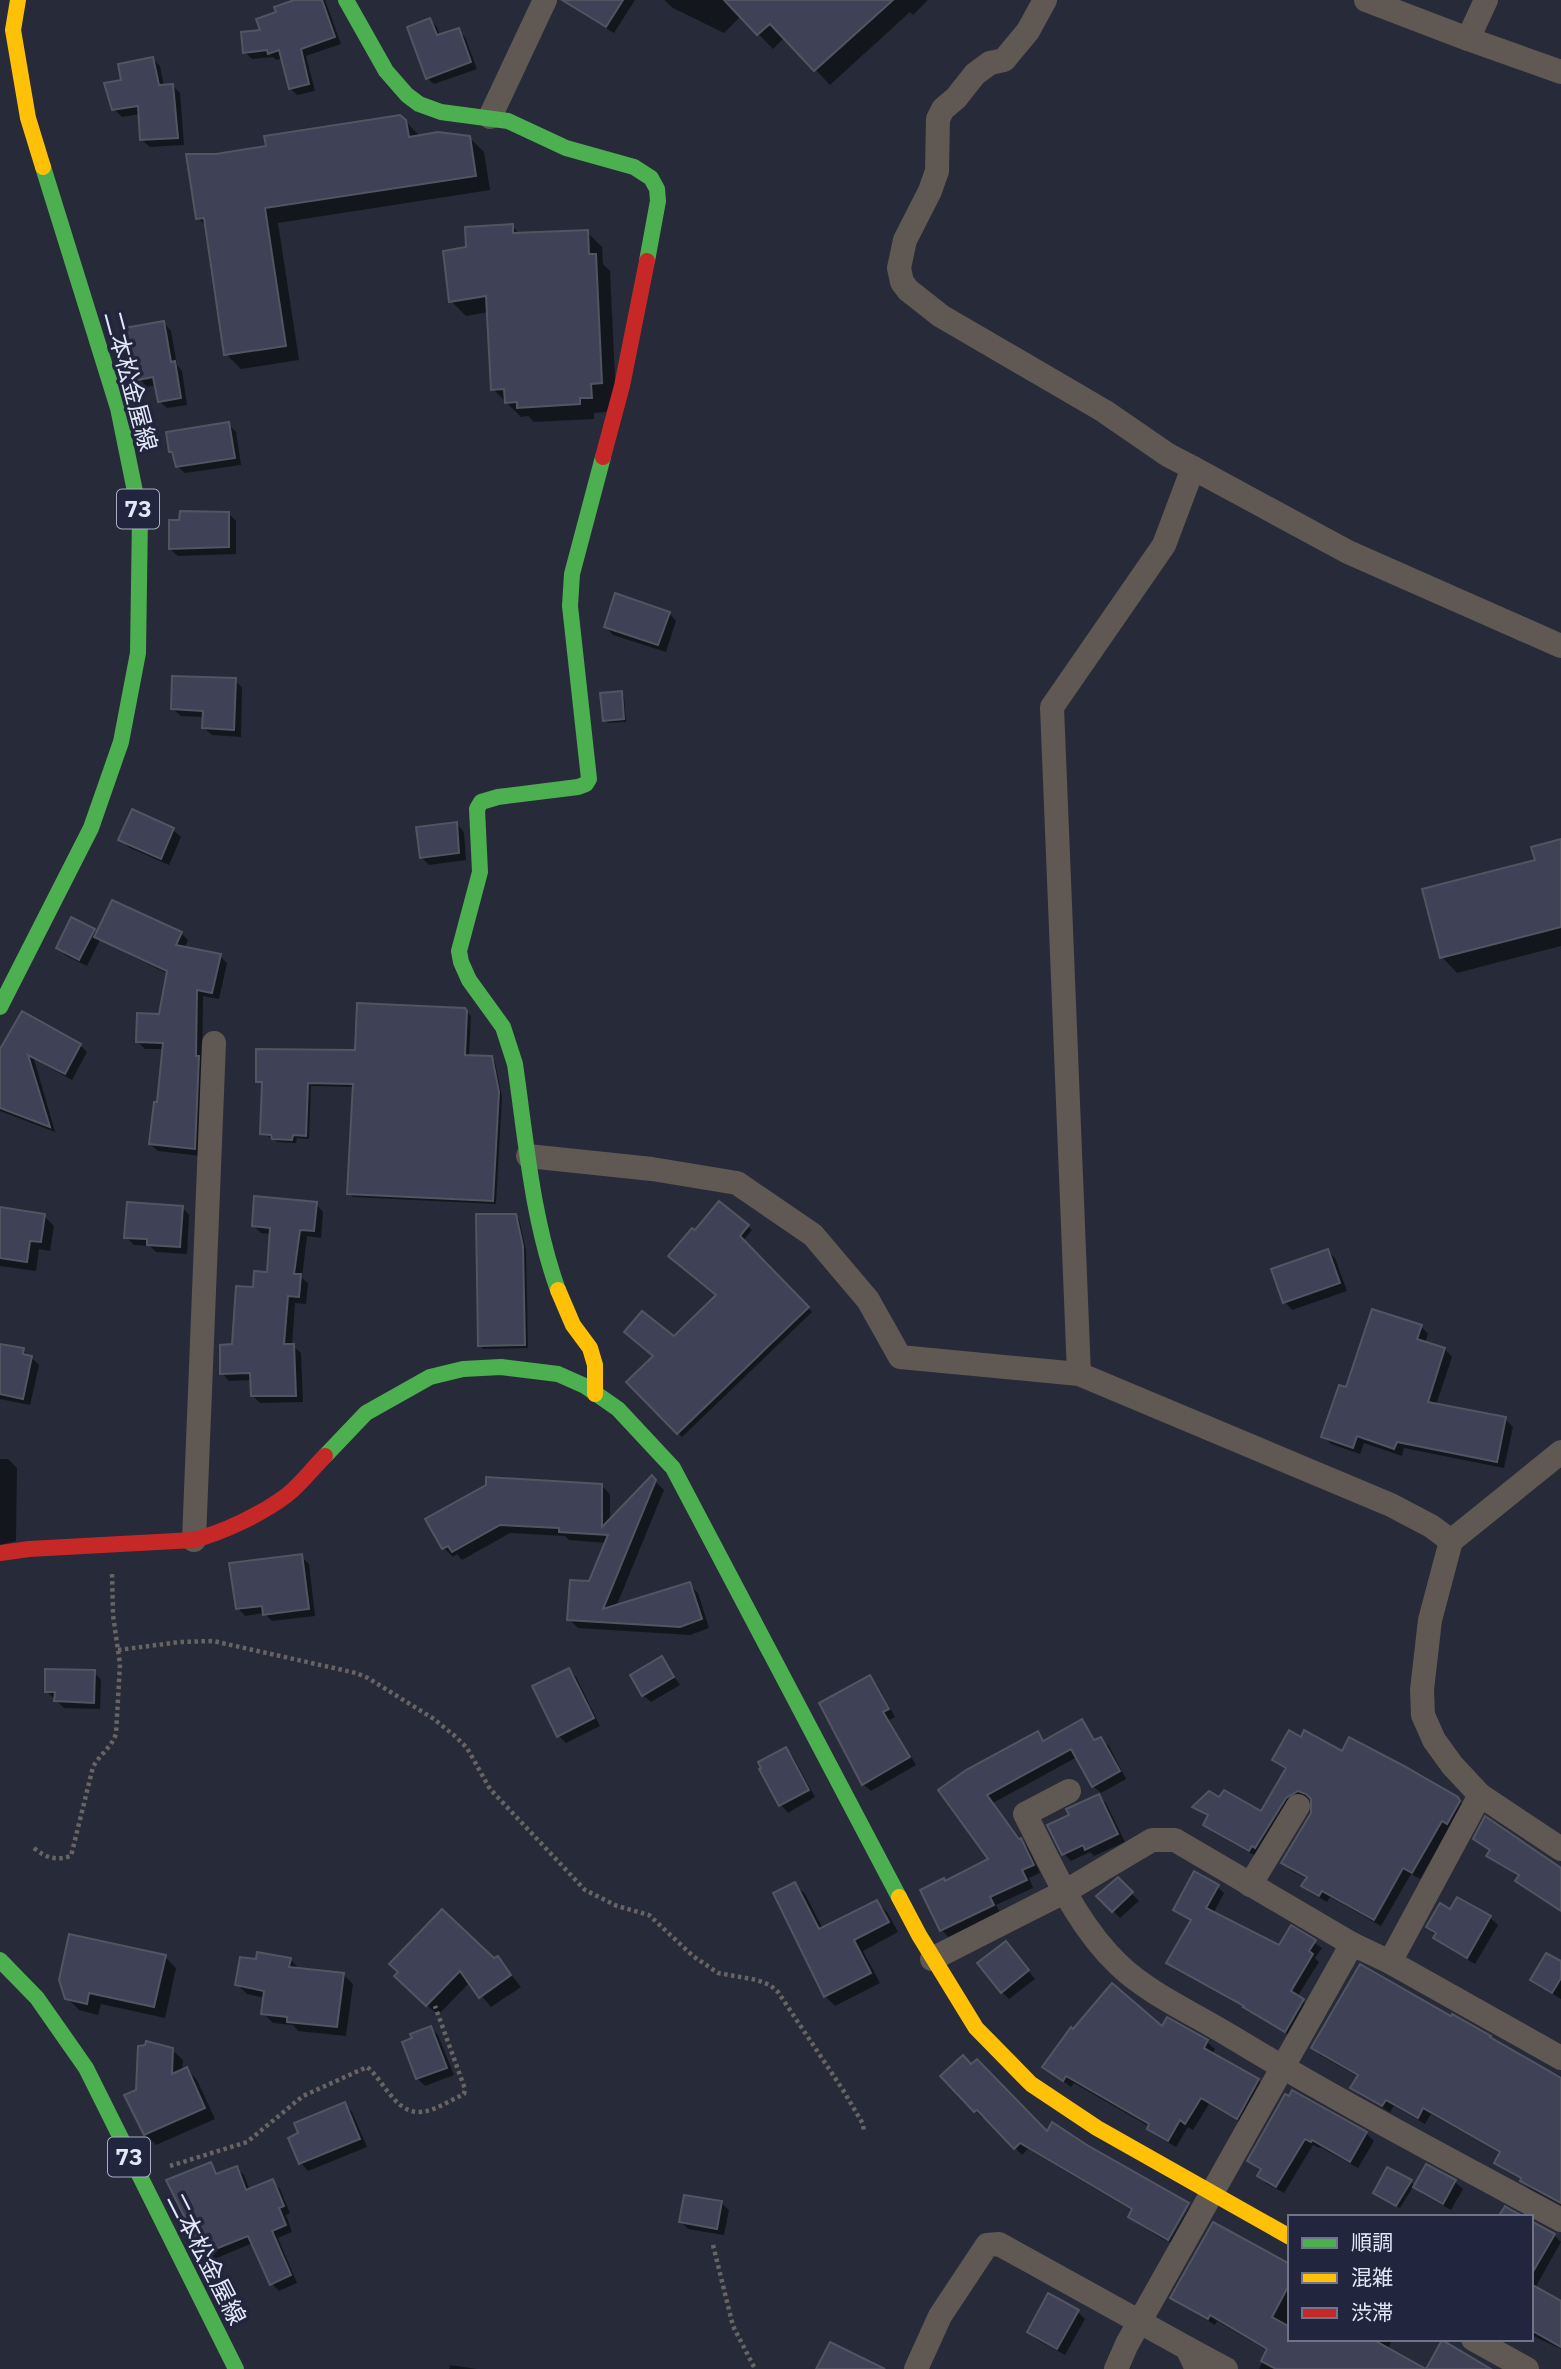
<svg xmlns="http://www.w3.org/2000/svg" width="1561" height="2369" font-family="'IBM Plex Sans','Noto Sans JP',sans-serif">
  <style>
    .shadow { fill: #0007 }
    .building { fill: #3f4256; stroke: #525561; stroke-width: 2 }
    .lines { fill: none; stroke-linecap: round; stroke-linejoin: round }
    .path { stroke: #686463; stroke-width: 4.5; stroke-dasharray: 3.5 3.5; stroke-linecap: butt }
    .street { stroke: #605852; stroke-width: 24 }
    .fast { stroke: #4caf50; stroke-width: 16 }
    .slow { stroke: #ffc107; stroke-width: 16 }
    .jam { stroke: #c62828; stroke-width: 16 }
    .labels { text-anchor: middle; stroke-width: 7; stroke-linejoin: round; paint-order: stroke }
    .shield { fill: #21263e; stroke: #a9aec0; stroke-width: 2 }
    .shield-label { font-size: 23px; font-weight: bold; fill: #e3e8f8 }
    .street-label { font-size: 24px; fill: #e3e8f8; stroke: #21263e }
  </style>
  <rect width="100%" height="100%" fill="#272a38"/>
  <g class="shadow">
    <polygon points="299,0 325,0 341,44 306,56 315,91 297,95 290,88 283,58 276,60 273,57 252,59 245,52 278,13"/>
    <polygon points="635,0 614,33 573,8 566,1"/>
    <polygon points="664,0 928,0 913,15 910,12 830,85 785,37 773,49 741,16 724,33 673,8"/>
    <polygon points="430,20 437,27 440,36 458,30 465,37 477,69 434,84 427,78"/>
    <polygon points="153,59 160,66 164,87 173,86 180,93 184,145 150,147 142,140 140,114 122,117 114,109 123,81"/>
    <polygon points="405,121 421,137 469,137 484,152 490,190 278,223 299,360 241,369 226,354 207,227 198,218 216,156"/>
    <polygon points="512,226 521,235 587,232 602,247 603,264 610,271 616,398 606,412 594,413 594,419 534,422 528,416 521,417 493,389 489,312 466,316 451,301 468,248"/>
    <polygon points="164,323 171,331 177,365 182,371 187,405 167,408 159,401 156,385 147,387 134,373"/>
    <polygon points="228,424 236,432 241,465 185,473 177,466 174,455 171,451"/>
    <polygon points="228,513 236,521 236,554 178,556 170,549"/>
    <polygon points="669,613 676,621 666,652 613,635 606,627"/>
    <polygon points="235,680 242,688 241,737 212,735 204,728 204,717 181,716 173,709"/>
    <polygon points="621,693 624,696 626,722 608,723 605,720"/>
    <polygon points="133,812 173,830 181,837 169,865 128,847 121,839"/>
    <polygon points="457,824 464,832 466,860 429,865 421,857"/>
    <polygon points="1561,841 1561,946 1457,973 1442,957 1537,861"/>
    <polygon points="94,930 98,934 181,933 188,940 184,948 220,956 227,963 219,999 203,996 201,1156 158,1151 150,1144 158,1104 164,1049 145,1049 138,1042 160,1015 168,974 100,940 87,966 65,955 58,948"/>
    <polygon points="465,1010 471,1016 469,1057 491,1057 495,1062 502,1097 496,1204 353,1197 349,1193 355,1087 311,1086 309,1139 297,1138 296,1143 278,1142 262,1133 264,1085 258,1081 356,1052"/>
    <polygon points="23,1014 80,1045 87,1052 72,1080 34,1059 55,1132 0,1111 0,1054"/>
    <polygon points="719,1203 752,1230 743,1241 812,1312 682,1437 629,1382 718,1296 695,1233"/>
    <polygon points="316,1204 323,1212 321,1238 307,1236 302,1278 308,1283 306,1304 295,1303 292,1345 301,1353 303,1402 260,1403 253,1396 252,1380 229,1381 222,1373 254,1289 269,1273 272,1234 261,1233 253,1225"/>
    <polygon points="182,1207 189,1215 187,1254 156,1252 150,1246 134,1245 126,1237"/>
    <polygon points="0,1209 44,1216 54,1226 50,1251 39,1249 36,1271 0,1266"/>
    <polygon points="515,1216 519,1219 526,1250 528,1348 483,1349 480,1345"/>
    <polygon points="1328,1251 1335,1258 1347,1291 1292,1310 1285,1302"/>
    <polygon points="1421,1326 1428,1334 1425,1343 1445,1349 1452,1357 1436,1405 1505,1419 1513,1427 1504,1468 1404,1448 1402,1456 1364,1443 1360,1454 1331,1444 1323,1436 1347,1389"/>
    <polygon points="0,1345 23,1350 39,1365 30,1405 0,1399"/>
    <polygon points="0,1459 8,1459 17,1468 16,1541 0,1545"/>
    <polygon points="652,1478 664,1490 616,1607 689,1584 698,1593 709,1628 690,1635 578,1628 569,1619 590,1583 607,1543 569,1540 565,1536 510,1533 462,1560 457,1554 453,1557 444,1548 428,1519 601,1485 610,1494 610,1521"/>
    <polygon points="301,1556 309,1564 315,1616 272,1621 264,1613 245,1616 238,1608"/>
    <polygon points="662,1659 680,1685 651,1702 643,1695"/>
    <polygon points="568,1670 576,1677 600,1726 566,1743 559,1736"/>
    <polygon points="94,1672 101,1680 100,1709 64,1708 46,1691"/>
    <polygon points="869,1678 877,1685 895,1717 889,1720 916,1765 871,1791 863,1784"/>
    <polygon points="1082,1721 1096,1741 1101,1739 1109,1746 1126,1779 1101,1793 1093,1786 1077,1757 993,1803 1028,1848 1040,1873 1029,1878 1033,1888 996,1905 1000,1912 949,1938 942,1930 923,1890 946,1883 990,1860 941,1790 1038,1734 1046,1742"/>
    <polygon points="785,1749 793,1757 815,1797 788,1813 781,1805 761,1770"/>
    <polygon points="1343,1753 1457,1799 1465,1807 1450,1827 1420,1879 1411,1874 1381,1926 1330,1897 1327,1902 1311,1893 1303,1886 1307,1879 1290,1870 1283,1862 1313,1814 1313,1800 1306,1798 1257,1857 1213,1832 1205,1824 1209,1818 1195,1807 1262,1814 1287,1770 1274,1760"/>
    <polygon points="1098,1796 1106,1803 1125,1842 1094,1856 1090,1852 1071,1861 1064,1854 1071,1815"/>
    <polygon points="1475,1839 1561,1870 1561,1912 1524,1887 1517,1881 1520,1876 1495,1862 1489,1856 1491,1851"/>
    <polygon points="1118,1880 1139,1901 1120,1918 1099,1896"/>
    <polygon points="794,1884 805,1894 823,1929 877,1902 887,1912 898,1932 863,1951 880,1983 835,2006 825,1996"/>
    <polygon points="1218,1887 1224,1893 1213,1914 1280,1947 1292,1928 1322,1948 1315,1958 1319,1962 1297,1997 1310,2007 1292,2037 1247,2009 1174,1969 1168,1962 1192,1921 1175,1909"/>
    <polygon points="1458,1899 1490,1918 1498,1925 1475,1964 1443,1945 1428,1927 1450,1911"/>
    <polygon points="1013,1951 1035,1979 1009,1999 1002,1992"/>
    <polygon points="165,1957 176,1968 165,2018 101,2004 98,2015 79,2010 67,1998"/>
    <polygon points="498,1958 521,1987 491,2007 470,1982 438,2015 396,1976 494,1961"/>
    <polygon points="290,1959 300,1970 343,1974 353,1984 346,2036 298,2031 293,2025 273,2023 263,2013 265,1998 247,1994 237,1984"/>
    <polygon points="1561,1963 1561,1999 1540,1987 1532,1980"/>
    <polygon points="1168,2020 1207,2042 1215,2049 1212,2054 1258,2080 1266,2088 1245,2125 1209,2104 1193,2130 1188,2127 1176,2147 1157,2136 1149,2128 1150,2127 1074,2083 1071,2087 1044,2066 1074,2031 1163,2028"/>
    <polygon points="431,2028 438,2035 454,2075 425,2086 418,2079 404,2043"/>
    <polygon points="1313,2048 1548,2073 1549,2070 1561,2076 1561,2205 1529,2188 1521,2179 1504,2170 1496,2162 1501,2154 1431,2114 1425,2124 1394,2106 1390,2112 1360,2095 1352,2088 1359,2077 1320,2055"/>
    <polygon points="172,2050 183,2060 182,2071 187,2069 197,2080 215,2119 156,2145 145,2134 138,2091"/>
    <polygon points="943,2076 1047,2134 1187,2204 1166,2241 1138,2224 1130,2216 1133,2211 1028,2149 1022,2155 985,2116 982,2118"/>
    <polygon points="1293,2092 1366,2133 1374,2141 1358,2168 1320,2147 1319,2148 1313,2145 1284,2193 1267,2184 1259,2176 1262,2172 1249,2161"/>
    <polygon points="344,2104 352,2112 367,2147 308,2171 301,2163 290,2139"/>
    <polygon points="211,2164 219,2175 236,2168 244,2175 250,2191 273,2182 280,2189 290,2213 286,2215 292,2232 278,2238 297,2283 279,2291 272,2284 253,2243 212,2260 204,2253"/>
    <polygon points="1427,2167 1455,2182 1463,2189 1451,2210 1423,2194 1414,2185 1400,2208 1378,2196 1411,2182 1416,2187"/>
    <polygon points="721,2203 729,2210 724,2235 688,2229 681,2222"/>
    <polygon points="1190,2206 1196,2212 1176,2246 1169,2242"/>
    <polygon points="1531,2223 1554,2235 1561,2242 1535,2288 1561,2303 1561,2349 1531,2335"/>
    <polygon points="1290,2266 1290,2339 1393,2339 1387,2350 1423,2369 1259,2369 1268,2351 1217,2321 1215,2325 1179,2304 1172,2298"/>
    <polygon points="1077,2311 1085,2319 1065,2355 1036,2339 1029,2331"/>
    <polygon points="450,2365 477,2369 449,2369"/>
  </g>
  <g class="building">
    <polygon points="294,0 322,0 335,37 301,49 309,84 289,89 279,50 268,54 267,50 243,53 241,32 260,30 256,19 276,12 274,7"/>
    <polygon points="562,0 623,0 606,27"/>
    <polygon points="724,0 893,0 814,71 770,24 757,35"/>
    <polygon points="430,18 437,35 459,28 471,62 426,79 407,27"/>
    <polygon points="153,57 159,85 173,84 178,138 140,140 138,106 112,110 104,83 121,80 118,64"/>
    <polygon points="400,115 406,120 409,137 438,132 470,136 476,176 265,208 286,346 224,355 204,218 196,219 186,154 216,154 266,146 264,136"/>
    <polygon points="513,224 513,233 588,230 589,254 596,254 602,383 591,384 592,398 580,398 580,404 517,408 517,402 505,403 504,389 491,390 486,296 449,302 443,251 466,247 465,227"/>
    <polygon points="164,321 171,362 175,361 181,398 158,402 153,377 138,380 137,373 132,373 124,328"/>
    <polygon points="229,422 235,458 176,467 172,452 169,452 166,432"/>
    <polygon points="180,511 229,512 229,547 169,549 169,520 179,520"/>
    <polygon points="615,593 670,612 658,645 604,627"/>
    <polygon points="172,676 236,678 234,730 202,728 203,711 171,709"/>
    <polygon points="622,691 624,719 603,721 600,693"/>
    <polygon points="132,809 174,828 161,859 118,840"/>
    <polygon points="457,822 459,853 420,858 416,827"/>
    <polygon points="1561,839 1561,927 1440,958 1422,889 1535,860 1531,847"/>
    <polygon points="112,900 182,932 176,945 221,954 212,993 197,990 196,1056 199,1056 195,1149 149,1144 154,1102 157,1102 163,1043 136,1042 137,1013 159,1014 167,971 94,937"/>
    <polygon points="71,917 95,929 79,960 56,948"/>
    <polygon points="357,1003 465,1008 467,1011 465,1055 492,1056 499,1092 493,1201 347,1194 353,1084 308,1083 306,1136 293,1135 292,1140 272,1139 271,1135 260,1134 262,1082 256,1082 256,1049 355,1050"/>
    <polygon points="22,1011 81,1044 65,1074 28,1055 50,1127 0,1108 0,1049"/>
    <polygon points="254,1196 317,1202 314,1231 300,1230 294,1274 301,1274 299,1297 288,1296 284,1344 294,1344 296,1396 251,1396 250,1373 220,1374 220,1345 232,1344 236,1286 253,1287 254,1271 267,1272 270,1228 252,1226"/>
    <polygon points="719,1201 749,1225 740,1236 809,1307 677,1434 626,1382 653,1356 624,1332 642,1311 674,1336 716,1295 668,1256 692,1228 695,1230"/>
    <polygon points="127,1202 183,1206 180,1247 147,1245 147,1239 124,1238"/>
    <polygon points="0,1207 45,1214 41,1242 30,1241 27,1262 0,1258"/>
    <polygon points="476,1214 516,1214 523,1246 525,1345 478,1346"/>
    <polygon points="1328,1249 1340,1283 1283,1303 1271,1269"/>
    <polygon points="1372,1309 1422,1325 1417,1339 1445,1348 1428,1402 1506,1417 1497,1462 1397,1442 1394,1449 1357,1436 1353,1448 1321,1437 1339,1385 1346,1387"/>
    <polygon points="0,1344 24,1348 23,1354 32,1356 23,1399 0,1394"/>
    <polygon points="652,1475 656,1480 603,1609 690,1582 702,1619 680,1627 567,1620 570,1580 589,1581 608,1535 559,1532 559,1528 500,1525 452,1552 448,1546 442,1549 425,1519 486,1485 486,1477 602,1484 602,1527"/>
    <polygon points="302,1554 309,1609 263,1615 262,1606 236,1609 229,1563"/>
    <polygon points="662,1656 674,1677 642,1696 630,1675"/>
    <polygon points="569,1668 594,1718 557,1737 532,1686"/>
    <polygon points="45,1669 95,1670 94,1703 54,1701 55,1692 45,1692"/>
    <polygon points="870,1675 889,1709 883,1712 910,1757 862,1785 819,1703"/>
    <polygon points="1082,1719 1094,1740 1101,1737 1120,1771 1092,1787 1071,1749 987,1795 1019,1839 1021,1838 1034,1865 1022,1870 1027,1880 990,1897 994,1905 940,1931 920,1890 944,1878 945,1881 988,1859 938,1790 966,1770 1038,1731 1043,1741"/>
    <polygon points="1289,1730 1301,1737 1304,1730 1342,1751 1349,1737 1404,1766 1458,1797 1460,1801 1447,1824 1442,1821 1412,1873 1403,1868 1374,1920 1322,1891 1319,1896 1301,1886 1307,1877 1281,1863 1311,1813 1311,1799 1306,1794 1298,1791 1286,1798 1255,1848 1252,1846 1249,1851 1203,1825 1208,1815 1192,1807 1209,1791 1219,1797 1224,1790 1261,1811 1286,1768 1272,1760"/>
    <polygon points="786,1747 809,1790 779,1806 759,1769 761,1768 758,1762"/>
    <polygon points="1099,1794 1118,1834 1085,1850 1083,1845 1062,1855 1047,1825 1069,1815 1066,1809"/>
    <polygon points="1485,1816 1561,1868 1561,1911 1515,1881 1519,1875 1486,1856 1490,1850 1473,1839"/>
    <polygon points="1194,1871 1219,1885 1206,1908 1279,1945 1291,1925 1316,1940 1309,1951 1313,1954 1291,1991 1304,1999 1285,2032 1243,2007 1244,2006 1166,1963 1191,1920 1173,1910"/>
    <polygon points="1118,1877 1133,1892 1112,1912 1096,1896"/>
    <polygon points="795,1882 819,1929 877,1900 889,1922 854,1940 871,1973 824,1997 773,1893"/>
    <polygon points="1457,1897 1491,1916 1467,1958 1433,1938 1436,1933 1426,1927 1440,1903 1450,1909"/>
    <polygon points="442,1909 494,1958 498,1956 511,1975 479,1998 460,1971 426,2006 394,1976 398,1972 389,1964"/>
    <polygon points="69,1934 166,1955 154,2007 89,1993 87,2004 65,1999 59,1980"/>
    <polygon points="1006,1941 1029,1970 1001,1993 977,1963"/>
    <polygon points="257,1952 291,1958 289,1967 344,1973 337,2027 287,2022 287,2017 261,2014 264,1991 235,1985 240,1957 256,1959"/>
    <polygon points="1546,1953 1561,1961 1561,1978 1552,1993 1530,1980"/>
    <polygon points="1360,1964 1451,2016 1452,2014 1491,2036 1490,2037 1561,2078 1561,2203 1520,2181 1521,2178 1494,2163 1500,2152 1423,2108 1418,2118 1386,2100 1382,2106 1350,2088 1358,2075 1311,2048"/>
    <polygon points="1112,1983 1162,2026 1167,2017 1208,2040 1204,2048 1259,2079 1237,2119 1201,2098 1185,2124 1180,2120 1168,2141 1147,2129 1149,2124 1066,2076 1063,2081 1042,2067 1071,2027 1073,2029"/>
    <polygon points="431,2026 447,2068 416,2079 402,2042 412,2038 410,2034"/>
    <polygon points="146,2041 173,2048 172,2074 187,2067 205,2108 144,2135 124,2095 136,2090 138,2046 145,2045"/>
    <polygon points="963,2055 971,2064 977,2059 1047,2131 1052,2122 1087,2145 1189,2203 1168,2240 1128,2217 1132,2209 1083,2180 1020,2143 1014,2149 977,2110 974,2112 940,2076"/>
    <polygon points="1292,2090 1367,2132 1350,2162 1312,2140 1311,2142 1305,2139 1276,2187 1257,2176 1261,2169 1247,2161 1285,2094 1289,2096"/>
    <polygon points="345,2102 360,2139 299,2164 288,2138 298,2133 294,2123"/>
    <polygon points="211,2162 216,2174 237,2166 246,2190 273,2179 284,2206 279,2208 286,2225 272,2231 291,2275 270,2285 248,2236 203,2254 166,2180"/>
    <polygon points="1426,2164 1456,2180 1443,2204 1413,2187"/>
    <polygon points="1387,2167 1412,2180 1396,2206 1373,2193"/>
    <polygon points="684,2195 722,2201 717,2229 679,2222"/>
    <polygon points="1505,2206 1513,2211 1524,2217 1498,2217"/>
    <polygon points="1531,2221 1555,2234 1531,2275"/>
    <polygon points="1213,2222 1290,2264 1290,2283 1272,2317 1290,2327 1290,2339 1312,2339 1316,2341 1317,2339 1372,2339 1426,2369 1442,2340 1491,2369 1276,2369 1261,2361 1267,2349 1210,2315 1208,2319 1170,2298"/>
    <polygon points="1531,2284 1561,2301 1561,2347 1531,2330"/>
    <polygon points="1048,2293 1079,2310 1057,2349 1027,2332"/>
    <polygon points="830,2342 885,2369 816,2369"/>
  </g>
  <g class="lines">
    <g class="path">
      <polyline points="118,1650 180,1642 213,1641 356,1673 368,1678 434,1719 456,1737 467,1748 490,1789 585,1890 617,1906 649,1915 693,1956 718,1973 757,1980 770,1985 778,1992 843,2090 863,2124 864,2132"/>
      <path d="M34,1848c12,10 22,13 37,8l22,-89c7,-13 18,-19 23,-33l4,-70 -7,-49 -1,-42"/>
      <path d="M170,2166l77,-24 56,-46 64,-29c9,7 15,18 22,26 25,33 44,16 75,1l1,-5 -30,-83"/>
      <polyline points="713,2245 733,2326 755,2369"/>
    </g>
    <g class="street">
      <polyline points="1045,0 1028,31 1004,60 990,63 975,74 956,98 943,109 938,119 937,171 930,191 905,240 899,268 902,282 908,290 941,316 1104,411 1168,455 1193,468 1348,552 1561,646"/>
      <polyline points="1366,0 1468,39 1561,72"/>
      <polyline points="1468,39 1486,0"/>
      <polyline points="490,117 545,0"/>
      <polyline points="528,1156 652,1169 737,1183 813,1235 868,1300 900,1357 1079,1374 1391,1505 1431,1526 1451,1541 1561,1452"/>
      <polyline points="1079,1374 1052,707 1164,545 1193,468"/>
      <polyline points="194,1540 214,1043"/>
      <polyline points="1451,1541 1430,1620 1422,1690 1423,1715 1434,1740 1452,1765 1480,1795 1561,1849"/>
      <path d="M1069,1791l-44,23c27,52 51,111 95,152 28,27 78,50 112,71 107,65 219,123 329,183"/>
      <polyline points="1250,1885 1298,1806"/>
      <polyline points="932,1959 1066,1891 1152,1840 1175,1840 1352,1944 1390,1962 1561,2058"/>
      <polyline points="1390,1962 1480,1795"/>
      <polyline points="1473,2339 1527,2369"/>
      <polyline points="1187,2348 1226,2369"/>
      <polyline points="916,2369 940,2316 987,2245 999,2244 1187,2348 1197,2369"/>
      <polyline points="1116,2369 1127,2344 1352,1944"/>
    </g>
    <g class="fast">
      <polyline points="346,0 386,71 407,95 419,104 441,112 508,121 566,148 634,167 651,178 657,189 658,201 647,261"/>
      <polyline points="0,1007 91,828 121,742 138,653 140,516 118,408 43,167"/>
      <path d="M558,1290c-26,-72 -32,-150 -43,-226l-12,-37 -34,-47 -8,-18 -2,-11 21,-79 -3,-63 4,-7 17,-5 80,-10 8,-3 3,-5 -19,-173 2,-32 31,-117"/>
      <polyline points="325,1456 366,1413 430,1377 463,1369 501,1367 558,1374 585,1386 618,1409 673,1468 899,1897"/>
      <polyline points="0,1960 37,1998 86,2068 236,2369"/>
    </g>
    <g class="slow">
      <polyline points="18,0 13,30 28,118 43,167"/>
      <polyline points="558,1290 573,1325 590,1348 595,1365 595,1394"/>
      <polyline points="899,1897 919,1935 976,2028 1031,2084 1097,2128 1290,2237"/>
    </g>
    <g class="jam">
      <polyline points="603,457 622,386 647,261"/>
      <path d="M0,1553l29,-4 165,-9c30,-8 68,-26 93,-45 14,-11 25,-26 38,-39"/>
    </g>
  </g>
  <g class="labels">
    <g class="shield">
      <rect x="117" y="489.5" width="42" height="39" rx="5"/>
      <rect x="108" y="2137.5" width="42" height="39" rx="5"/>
    </g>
    <g class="shield-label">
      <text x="138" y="517">73</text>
      <text x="129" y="2165">73</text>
    </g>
    <g class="street-label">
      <text transform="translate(130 381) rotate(75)" y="8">二本松金屋線</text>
      <text transform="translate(206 2259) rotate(63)" y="8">二本松金屋線</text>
    </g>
  </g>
  <rect x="1288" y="2215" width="245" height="126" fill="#21263e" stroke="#6f7488" stroke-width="2"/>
  <rect x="1302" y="2238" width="35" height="10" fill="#4caf50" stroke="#6f7488" stroke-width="2"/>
  <text x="1351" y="2250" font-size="21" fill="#e3e8f8">順調</text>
  <rect x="1302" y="2273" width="35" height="10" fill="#ffc107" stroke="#6f7488" stroke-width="2"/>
  <text x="1351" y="2285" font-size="21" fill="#e3e8f8">混雑</text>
  <rect x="1302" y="2308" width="35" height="10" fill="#c62828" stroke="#6f7488" stroke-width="2"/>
  <text x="1351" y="2320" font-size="21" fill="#e3e8f8">渋滞</text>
</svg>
